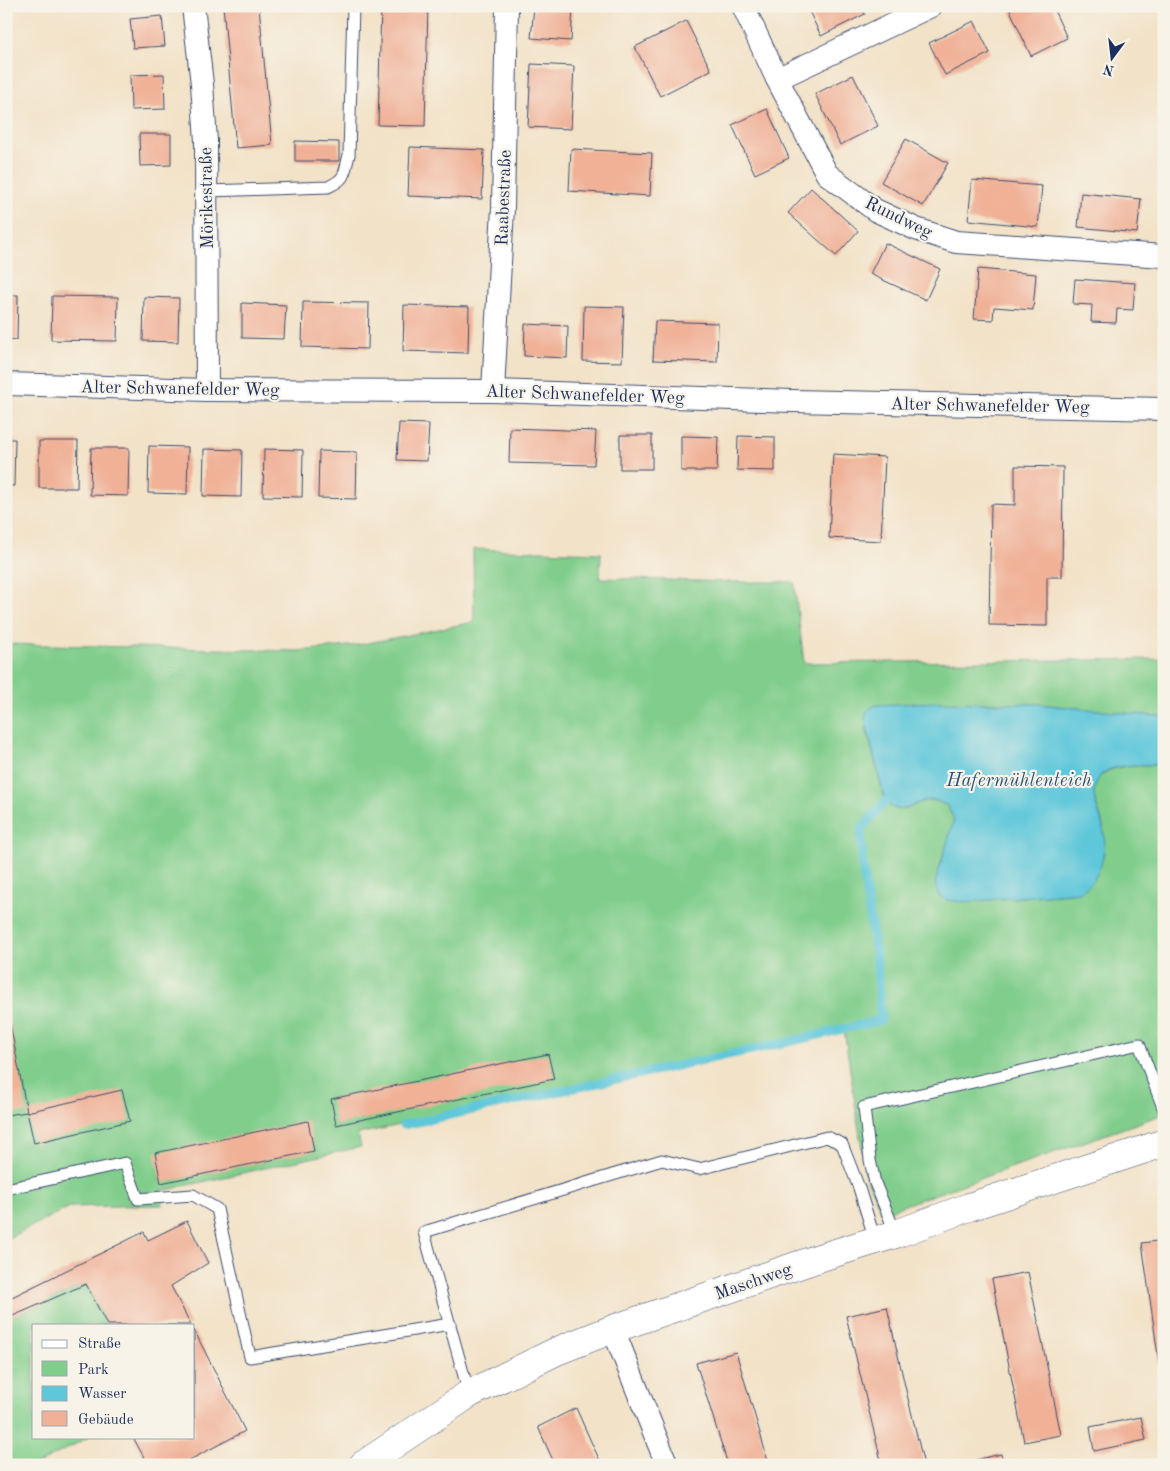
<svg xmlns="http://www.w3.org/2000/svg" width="1170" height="1471" font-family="'Old Standard TT',serif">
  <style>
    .green { fill: #81ce8c; stroke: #4e7e75 }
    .water { fill: #5ec7da; stroke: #3c7b9c }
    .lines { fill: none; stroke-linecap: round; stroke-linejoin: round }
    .stream { stroke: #5ec7da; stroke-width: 9 }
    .building { fill: #f0b197 }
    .lane-casing { stroke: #3b4a6e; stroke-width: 13 }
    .street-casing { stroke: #3b4a6e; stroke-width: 24 }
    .secondary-casing { stroke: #3b4a6e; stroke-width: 29 }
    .lane { stroke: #fff; stroke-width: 11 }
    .street { stroke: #fff; stroke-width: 22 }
    .secondary { stroke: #fff; stroke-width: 28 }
    .labels { text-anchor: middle; stroke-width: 4.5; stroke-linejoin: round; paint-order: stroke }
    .street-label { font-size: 18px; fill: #1b2f5e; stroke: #f7f3e8 }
    .water-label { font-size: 19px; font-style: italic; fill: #2c557d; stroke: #f7f3e8 }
  </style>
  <rect width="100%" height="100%" fill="#f7f3e8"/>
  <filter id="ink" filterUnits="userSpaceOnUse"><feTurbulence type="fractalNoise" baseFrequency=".02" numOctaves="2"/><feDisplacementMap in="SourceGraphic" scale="10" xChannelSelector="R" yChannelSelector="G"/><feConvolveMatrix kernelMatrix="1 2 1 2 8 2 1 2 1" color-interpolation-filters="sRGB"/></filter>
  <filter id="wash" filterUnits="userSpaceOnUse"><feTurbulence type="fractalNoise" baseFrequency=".0096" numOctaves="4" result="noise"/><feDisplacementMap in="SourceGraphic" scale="20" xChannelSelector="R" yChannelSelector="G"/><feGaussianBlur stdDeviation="1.12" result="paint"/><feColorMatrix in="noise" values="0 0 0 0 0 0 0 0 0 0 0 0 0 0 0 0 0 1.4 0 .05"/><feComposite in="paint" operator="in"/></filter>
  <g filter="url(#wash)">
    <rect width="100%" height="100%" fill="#f2e2c7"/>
    <g class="green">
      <path d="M473,549l128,4 -1,25 132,4h62l10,81 360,-4v58l-126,-13 -102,-2 -70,25 19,74c18,20 29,-2 48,-1 5,1 11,4 15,6l6,14 -19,63 30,19 115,-10c4,-11 23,-57 23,-65 -1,-11 -8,-22 -9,-33 -2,-33 49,-29 70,-29v349l-282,99 -16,-36 -22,-147 -486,104 3,13 -200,44 2,14 -93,2 -64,32v-595l293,7 59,-6 116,-23z"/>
      <polygon points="86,1284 107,1325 34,1325 34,1437 89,1437 36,1465 6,1465 6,1303 13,1316"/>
    </g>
    <path class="water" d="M936,702l102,2 126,13v48c-16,0 -48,-2 -61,8 -5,4 -9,15 -9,21 1,11 7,22 9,34 5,22 -2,52 -23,64l-115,10 -19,-2 -8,-5 -3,-12 19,-63 -6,-14c-4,-2 -10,-5 -15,-6 -19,-1 -30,21 -48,1l-20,-81c1,-9 4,-12 12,-15z"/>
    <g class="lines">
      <polyline class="stream" points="403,1125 797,1040 881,1020 877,964 863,871 861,830 885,801"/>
    </g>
    <g id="blocks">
      <g class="building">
        <polygon points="223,6 259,6 272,145 236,148"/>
        <polygon points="381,6 428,6 425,126 378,125"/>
        <polygon points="534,6 573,6 571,41 531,38"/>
        <polygon points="813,6 861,6 865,14 821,36 808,9"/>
        <polygon points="1008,6 1052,6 1067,38 1031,56"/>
        <polygon points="162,16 165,46 133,48 130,19"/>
        <polygon points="686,21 711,70 660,96 635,47"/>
        <polygon points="974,21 990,53 945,75 929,43"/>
        <polygon points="531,64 574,66 571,129 528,127"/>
        <polygon points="164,74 165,109 131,110 130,75"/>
        <polygon points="853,75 878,126 840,145 815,94"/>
        <polygon points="767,109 789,158 755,174 732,125"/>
        <polygon points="139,134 171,134 171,165 140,166"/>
        <polygon points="906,139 948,163 923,206 881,182"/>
        <polygon points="295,141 339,142 339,161 295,161"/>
        <polygon points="410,147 484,150 482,199 408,196"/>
        <polygon points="571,149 652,153 650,196 569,191"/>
        <polygon points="972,180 1042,186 1038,227 968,220"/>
        <polygon points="811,188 858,231 836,256 788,213"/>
        <polygon points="1081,193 1141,199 1137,233 1078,227"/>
        <polygon points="885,243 940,269 926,300 870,274"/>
        <polygon points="978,269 1036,274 1033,310 994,307 993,320 974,319"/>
        <polygon points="1075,279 1135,283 1133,310 1117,309 1116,323 1091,322 1092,305 1073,304"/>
        <polygon points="1162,291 1164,291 1164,325 1160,325"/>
        <polygon points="6,295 18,295 17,340 6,339"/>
        <polygon points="52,296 118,297 117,341 51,340"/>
        <polygon points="144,297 179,298 178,342 143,341"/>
        <polygon points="303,302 369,303 368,349 302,347"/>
        <polygon points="242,303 286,305 284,339 242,338"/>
        <polygon points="404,305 469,307 468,353 403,351"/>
        <polygon points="584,306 624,307 622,362 583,361"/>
        <polygon points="655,321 718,323 717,362 653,360"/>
        <polygon points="525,324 568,326 567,358 524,356"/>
        <polygon points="399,423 429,424 427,461 397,460"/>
        <polygon points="510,428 596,431 594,465 509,463"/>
        <rect x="620" y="435" width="32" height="34"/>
        <polygon points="681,436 718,437 717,471 681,471"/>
        <polygon points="738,436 775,437 775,471 737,470"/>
        <polygon points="6,439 15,439 14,486 6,486"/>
        <polygon points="39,441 78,441 77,488 39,488"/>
        <polygon points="149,446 188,447 187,494 148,493"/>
        <polygon points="91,448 129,448 128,496 90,495"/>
        <polygon points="204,449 242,450 241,497 203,496"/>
        <polygon points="264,449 303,450 302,497 263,496"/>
        <polygon points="319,451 357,452 356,499 318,498"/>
        <polygon points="833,454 885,457 881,541 829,538"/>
        <polygon points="1015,466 1063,467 1062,577 1047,577 1047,626 989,625 991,504 1015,505"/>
        <polygon points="6,1002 27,1112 6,1115"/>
        <polygon points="548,1054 554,1079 336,1125 331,1099"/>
        <polygon points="122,1090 130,1121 34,1143 27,1112"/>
        <polygon points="308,1121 314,1151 161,1183 155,1153"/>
        <polygon points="187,1221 208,1263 171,1286 191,1325 107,1325 86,1284 13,1316 6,1300 144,1232 148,1240"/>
        <polygon points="1164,1240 1164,1391 1163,1391 1142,1243"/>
        <polygon points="1028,1272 1061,1435 1024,1442 992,1279"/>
        <polygon points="887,1307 905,1386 924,1465 882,1465 846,1316"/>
        <polygon points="194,1330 245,1431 180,1465 148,1465 133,1437 194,1437"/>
        <polygon points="736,1352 760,1433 769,1465 728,1465 696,1363"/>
        <polygon points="576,1408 593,1446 602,1465 555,1465 538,1427"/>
        <polygon points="1141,1417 1146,1440 1094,1451 1090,1427"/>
        <polygon points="1001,1454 1004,1465 958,1465 958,1464"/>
      </g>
    </g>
  </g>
  <g filter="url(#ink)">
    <use href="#blocks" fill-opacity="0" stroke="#3b4a6e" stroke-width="1"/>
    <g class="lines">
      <g class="lane-casing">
        <g id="lane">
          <path d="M207,191l121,-4c18,-8 16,-13 21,-32l4,-149"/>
          <polyline points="6,1189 125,1163 138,1199 193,1195 217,1209 250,1357 450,1324"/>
          <polyline points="896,1234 875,1183 870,1160 864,1107 1139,1044 1164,1110"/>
          <polyline points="469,1394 424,1232 662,1160 699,1169 827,1137 842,1144 859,1188 875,1240"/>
        </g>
      </g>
      <g class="street-casing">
        <g id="street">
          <polyline points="193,6 202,84 206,141 207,390"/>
          <polyline points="743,6 777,79"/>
          <polyline points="931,6 777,79 827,174 875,210 916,229 956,242 1164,256"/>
          <polyline points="6,384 207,390 493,391 792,401 1164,409"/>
          <polyline points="493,391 503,208 507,6"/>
          <polyline points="613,1329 667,1465"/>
        </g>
      </g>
      <g class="secondary-casing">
        <polyline id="secondary" points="363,1465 469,1394 557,1351 613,1329 822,1257 896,1234 969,1207 1164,1143"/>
      </g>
      <use href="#lane" class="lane"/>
      <use href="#street" class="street"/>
      <use href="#secondary" class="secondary"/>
    </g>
  </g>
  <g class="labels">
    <g class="street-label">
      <text transform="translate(206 198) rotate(-91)" y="6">Mörikestraße</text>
      <text transform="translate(503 198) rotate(-88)" y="6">Raabestraße</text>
      <text transform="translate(899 217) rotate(26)" y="6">Rundweg</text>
      <text transform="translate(180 388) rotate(1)" y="6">Alter Schwanefelder Weg</text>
      <text transform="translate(585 394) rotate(2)" y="6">Alter Schwanefelder Weg</text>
      <text transform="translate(990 405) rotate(1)" y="6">Alter Schwanefelder Weg</text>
      <text transform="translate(753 1281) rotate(-19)" y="6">Maschweg</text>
    </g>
    <g class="water-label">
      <text x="1019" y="786">Hafermühlenteich</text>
    </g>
  </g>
  <rect width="1170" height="1471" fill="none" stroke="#f7f3e8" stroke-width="25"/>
  <rect x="32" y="1324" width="162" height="115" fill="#f7f3e8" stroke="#9fa5b1"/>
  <rect x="42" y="1340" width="25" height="8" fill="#ffffff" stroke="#9fa5b1"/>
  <text x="78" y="1348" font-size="15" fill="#1b2f5e">Straße</text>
  <rect x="42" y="1361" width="25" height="15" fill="#81ce8c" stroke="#9fa5b1"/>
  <text x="78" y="1374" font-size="15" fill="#1b2f5e">Park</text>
  <rect x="42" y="1386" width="25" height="15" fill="#5ec7da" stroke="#9fa5b1"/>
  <text x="78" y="1398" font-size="15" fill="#1b2f5e">Wasser</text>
  <rect x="42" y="1411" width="25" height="15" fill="#f0b197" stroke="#9fa5b1"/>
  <text x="78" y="1424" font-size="15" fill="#1b2f5e">Gebäude</text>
  <g transform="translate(1112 58) rotate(195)" stroke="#f7f3e8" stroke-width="4" paint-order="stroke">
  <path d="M0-4L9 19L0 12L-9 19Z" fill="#1b2f5e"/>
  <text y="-8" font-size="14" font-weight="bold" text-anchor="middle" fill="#1b2f5e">N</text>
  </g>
</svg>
